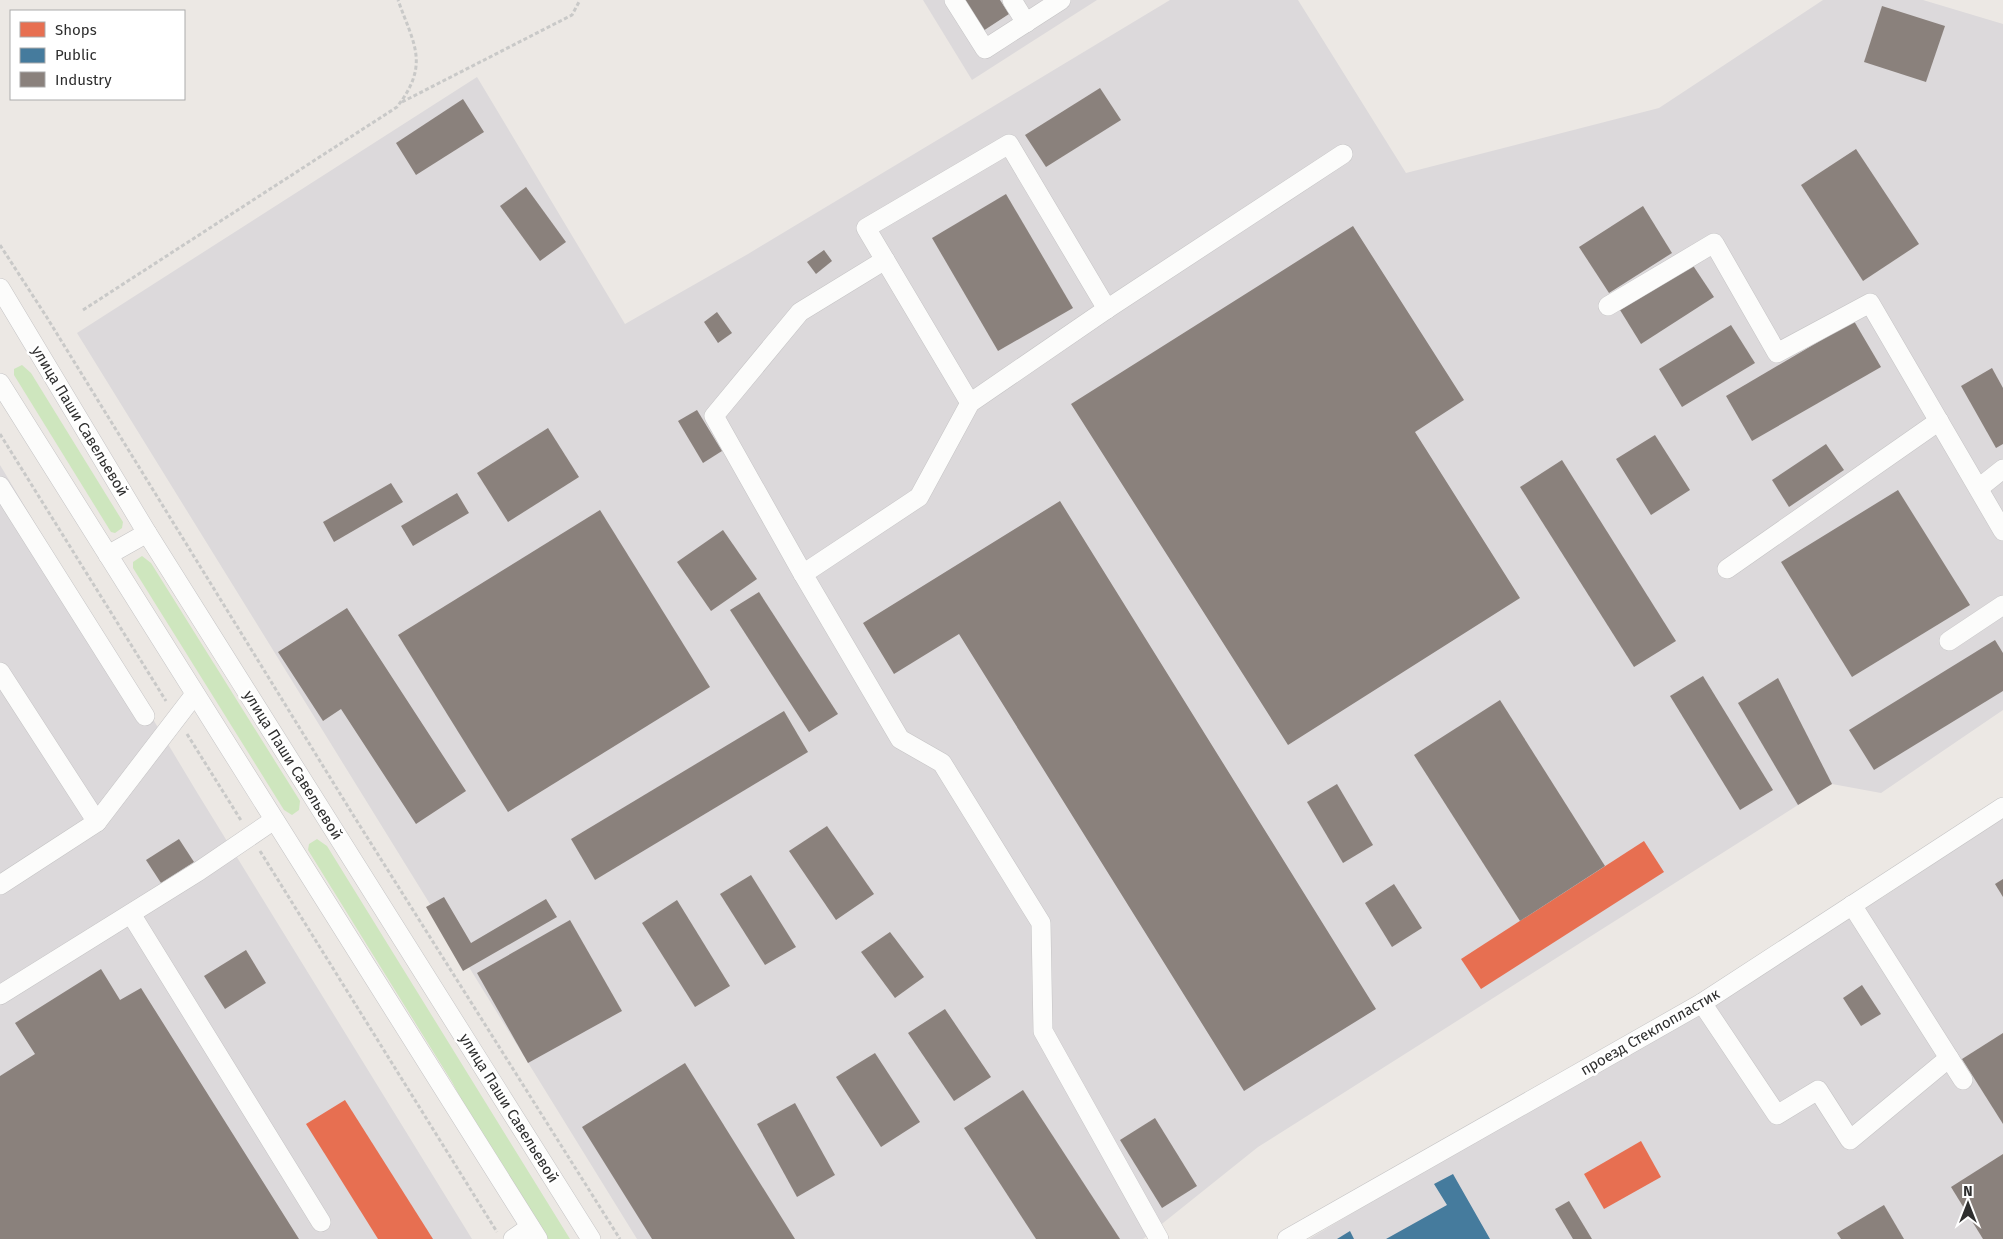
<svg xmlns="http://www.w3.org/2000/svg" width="2003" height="1239" font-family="'Fira Sans',sans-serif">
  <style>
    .industrial { fill: #dcd9db }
    .green { fill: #cee6be }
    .shops { fill: #e76f51 }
    .public { fill: #457b9d }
    .industry { fill: #8a817c }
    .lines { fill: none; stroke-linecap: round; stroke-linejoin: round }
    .minor-casing { stroke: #c5c4c5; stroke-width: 20 }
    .path { stroke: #c9c9c8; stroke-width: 3; stroke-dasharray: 4 2.5; stroke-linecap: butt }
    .minor { stroke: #fcfcfb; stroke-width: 19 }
    .labels { text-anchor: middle; stroke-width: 5; stroke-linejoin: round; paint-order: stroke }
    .street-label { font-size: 15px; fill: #2e2e2e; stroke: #fff }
  </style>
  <rect width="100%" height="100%" fill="#ece8e4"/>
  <g class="industrial">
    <polygon points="923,0 1097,0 972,80"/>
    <polygon points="1170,0 1298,0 1406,173 1659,108 1823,0 1923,0 2003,24 2003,710 1881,793 1832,784 1798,805 1258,1147 1143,1239 637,1239 77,333 477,77 625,324 748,254"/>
    <polygon points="0,465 198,794 472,1239 0,1239"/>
    <polygon points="2003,817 2003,1239 1309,1239 1885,896"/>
  </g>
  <g class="green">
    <polygon points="22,365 31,373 123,522 122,528 115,533 111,532 14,375 14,369"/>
    <polygon points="142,556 151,563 300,801 299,810 292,815 284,810 133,568 133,562"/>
    <polygon points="317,839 327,846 570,1239 542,1239 530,1227 452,1082 308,850 309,844"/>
  </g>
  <g class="shops">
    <polygon points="1644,841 1664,872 1481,989 1461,959"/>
    <polygon points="345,1100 433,1239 378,1239 306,1124"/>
    <polygon points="1641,1141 1661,1177 1604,1209 1584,1174"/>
  </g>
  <g class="public">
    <polygon points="1453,1174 1490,1239 1386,1239 1447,1205 1434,1184"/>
    <polygon points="1350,1231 1354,1239 1337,1239"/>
  </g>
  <g class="industry">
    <polygon points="963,0 1000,0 1009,14 983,31"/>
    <polygon points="1882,6 1945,26 1926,82 1864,62"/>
    <polygon points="1100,88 1121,120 1046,167 1025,135"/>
    <polygon points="463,99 484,132 416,175 396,143"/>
    <polygon points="1856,149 1919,244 1863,281 1801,185"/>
    <polygon points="526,187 566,242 540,261 500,206"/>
    <polygon points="1006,194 1073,308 998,351 932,238"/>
    <polygon points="1643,206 1672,253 1609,293 1579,247"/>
    <polygon points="1353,226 1464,400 1415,432 1520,598 1288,745 1071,404"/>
    <polygon points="824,250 832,261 816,274 807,262"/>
    <polygon points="1692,264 1714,297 1641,344 1620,310"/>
    <polygon points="717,312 732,333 718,343 704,322"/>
    <polygon points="1854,321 1881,367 1752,441 1726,396"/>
    <polygon points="1731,325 1755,363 1682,407 1659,369"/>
    <polygon points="1992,368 2003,388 2003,444 1996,448 1961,386"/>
    <polygon points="697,410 722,451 703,463 678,421"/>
    <polygon points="548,428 579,477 508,522 477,473"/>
    <polygon points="1655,435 1690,490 1651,515 1616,459"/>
    <polygon points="1826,444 1844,470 1789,507 1772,480"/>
    <polygon points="1562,460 1676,641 1634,667 1520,487"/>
    <polygon points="391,483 403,502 334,542 323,522"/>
    <polygon points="1898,490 1970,605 1852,677 1781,562"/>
    <polygon points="457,493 469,513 413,546 401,526"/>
    <polygon points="1060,501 1376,1009 1244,1091 959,634 894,674 863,623"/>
    <polygon points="600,510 710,687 508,812 398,635"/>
    <polygon points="723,530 757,579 711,611 677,562"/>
    <polygon points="759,592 838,714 809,732 730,610"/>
    <polygon points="347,608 466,791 416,824 341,709 323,721 278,652"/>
    <polygon points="1995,640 2003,653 2003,691 1874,770 1849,730"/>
    <polygon points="1703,676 1773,790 1740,810 1670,696"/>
    <polygon points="1778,678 1832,784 1798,805 1738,703"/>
    <polygon points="1500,700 1605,866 1520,921 1414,755"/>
    <polygon points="784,711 808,752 595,880 571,839"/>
    <polygon points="1337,784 1373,845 1343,863 1307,802"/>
    <polygon points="827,826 874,894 836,920 789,851"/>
    <polygon points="179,839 194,862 161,883 146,860"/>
    <polygon points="751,875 796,947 765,965 720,894"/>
    <polygon points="2003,879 2003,897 1995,884"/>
    <polygon points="1394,884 1422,928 1392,947 1365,903"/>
    <polygon points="444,897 471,943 546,899 557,917 463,971 426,907"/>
    <polygon points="677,900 730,986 695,1007 642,923"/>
    <polygon points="570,920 622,1011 528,1063 477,973"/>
    <polygon points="890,932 924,977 895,998 861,952"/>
    <polygon points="246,950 266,983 225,1009 204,976"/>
    <polygon points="101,969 120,1000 141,988 299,1239 0,1239 0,1076 35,1054 15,1023"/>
    <polygon points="1862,985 1881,1014 1861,1026 1843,998"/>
    <polygon points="945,1009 991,1077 954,1101 908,1033"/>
    <polygon points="2003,1033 2003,1124 1962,1059"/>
    <polygon points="875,1053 920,1122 881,1147 836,1077"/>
    <polygon points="685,1063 795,1239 652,1239 582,1127"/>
    <polygon points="1023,1090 1120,1239 1036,1239 964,1128"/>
    <polygon points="795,1103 835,1175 797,1197 757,1124"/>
    <polygon points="1155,1118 1197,1186 1162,1208 1120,1140"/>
    <polygon points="2003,1154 2003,1239 1983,1239 1951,1187"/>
    <polygon points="1569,1201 1592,1239 1573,1239 1555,1209"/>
    <polygon points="1884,1205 1904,1239 1841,1239 1837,1233"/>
  </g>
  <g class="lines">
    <g class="minor-casing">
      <g id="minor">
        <polyline points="954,0 985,49 1061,0"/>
        <polyline points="1012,0 1026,23"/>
        <polyline points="0,288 147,533 591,1239"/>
        <polyline points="1608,306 1714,243 1777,353 1870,303 2003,531"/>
        <polyline points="0,383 538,1239"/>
        <polyline points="970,403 866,228 1009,144 1107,309"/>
        <polyline points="0,486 145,716"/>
        <polyline points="1979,488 2003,469"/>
        <polyline points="108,555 147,533"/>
        <polyline points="1727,569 1939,421"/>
        <polyline points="803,574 714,416 800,312 885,260"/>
        <polyline points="1949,641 2003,605"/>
        <polyline points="0,672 97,822 0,885"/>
        <polyline points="97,822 195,694"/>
        <polyline points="1852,905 1963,1080"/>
        <polyline points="131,914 321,1222"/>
        <polyline points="0,995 199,871 274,820"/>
        <polyline points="1702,1003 1777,1115 1818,1090 1850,1140 1949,1058"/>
        <polyline points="513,1239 530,1227"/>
        <polyline points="1159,1239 1043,1031 1041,923 942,763 900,739 803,574 919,497 970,403 1107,309 1343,154"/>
        <polyline points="1287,1239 1702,1003 2003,807"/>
      </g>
    </g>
    <g class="path">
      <polyline points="402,102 572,15 580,0"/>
      <polyline points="0,245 46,316 355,818 620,1239"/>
      <path d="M83,310l314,-203c33,-43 17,-62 1,-107"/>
      <polyline points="0,434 166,701"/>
      <polyline points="187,734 242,822"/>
      <polyline points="260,851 497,1232"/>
    </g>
    <use href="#minor" class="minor"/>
  </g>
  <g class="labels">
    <g class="street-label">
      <text transform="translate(80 421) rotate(59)" y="5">улица Паши Савельевой</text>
      <text transform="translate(293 765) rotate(58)" y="5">улица Паши Савельевой</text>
      <text transform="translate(1650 1032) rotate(-30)" y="5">проезд Стеклопластик</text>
      <text transform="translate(509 1108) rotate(58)" y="5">улица Паши Савельевой</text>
    </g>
  </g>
  <rect x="10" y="10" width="175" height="90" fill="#ffffff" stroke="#ababab"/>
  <rect x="20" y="22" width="25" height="15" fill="#e76f51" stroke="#ababab"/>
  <text x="55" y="35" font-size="15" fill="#2e2e2e">Shops</text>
  <rect x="20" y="48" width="25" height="15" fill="#457b9d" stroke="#ababab"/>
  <text x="55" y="60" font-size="15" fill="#2e2e2e">Public</text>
  <rect x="20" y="72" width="25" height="15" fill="#8a817c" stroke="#ababab"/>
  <text x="55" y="85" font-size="15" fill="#2e2e2e">Industry</text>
  <g transform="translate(1968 1204)" stroke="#ffffff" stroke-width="4" paint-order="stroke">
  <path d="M0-4L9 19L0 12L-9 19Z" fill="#2e2e2e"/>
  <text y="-8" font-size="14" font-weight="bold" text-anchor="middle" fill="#2e2e2e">N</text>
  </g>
</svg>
